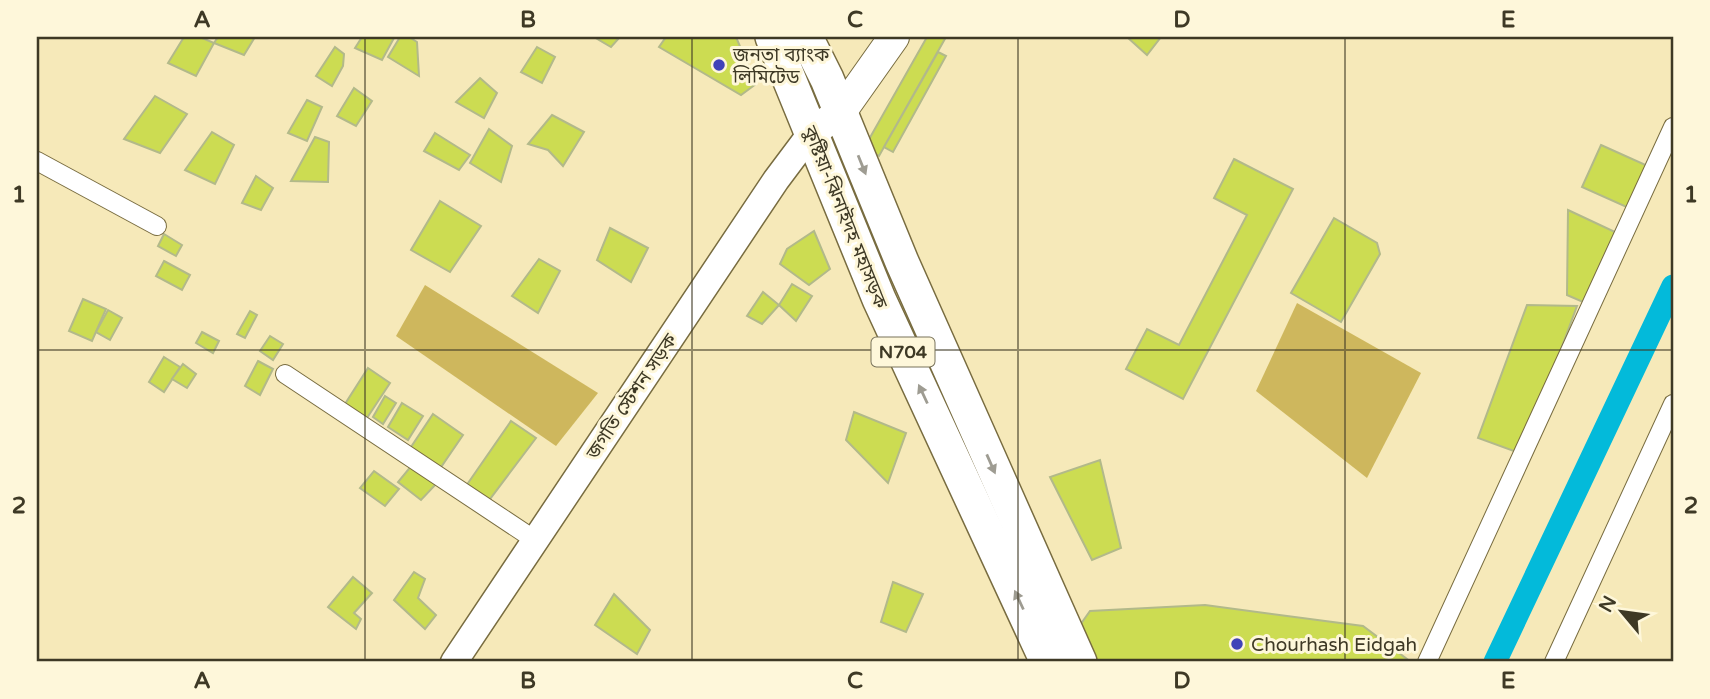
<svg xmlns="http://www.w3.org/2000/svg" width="1710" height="699" font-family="'Varela Round','Noto Sans Bengali',sans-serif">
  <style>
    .green { fill: #ceb75d }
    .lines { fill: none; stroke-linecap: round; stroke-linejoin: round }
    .canal { stroke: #03bada; stroke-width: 23 }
    .building { fill: #ccdc52; stroke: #b2b98a; stroke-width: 2 }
    .street-casing { stroke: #786c40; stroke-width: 20 }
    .secondary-casing { stroke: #786c40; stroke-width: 29 }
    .primary-casing { stroke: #786c40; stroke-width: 32 }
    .highway-casing { stroke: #786c40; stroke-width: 36 }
    .street { stroke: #fff; stroke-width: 18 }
    .secondary { stroke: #fff; stroke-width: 26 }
    .primary { stroke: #fff; stroke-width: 30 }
    .highway { stroke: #fff; stroke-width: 33 }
    .oneway { fill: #9e9c92 }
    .grid { fill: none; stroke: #3e3925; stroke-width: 2; stroke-opacity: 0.55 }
    .poi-dot { fill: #4043b8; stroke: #fef7da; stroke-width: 2.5 }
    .labels { text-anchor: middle; stroke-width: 6; stroke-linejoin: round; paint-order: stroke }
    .shield { fill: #fef7da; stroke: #78725b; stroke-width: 2 }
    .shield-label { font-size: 18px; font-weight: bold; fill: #3e3925 }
    .poi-label { font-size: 19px; fill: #3e3925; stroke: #fef7da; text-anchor: start }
    .street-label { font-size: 19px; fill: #3e3925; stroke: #fef7da }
    .neatline { fill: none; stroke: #3e3925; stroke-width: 2.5 }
    .grid-label { font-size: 23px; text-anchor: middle; font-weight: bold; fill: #3e3925 }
  </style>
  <rect width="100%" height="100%" fill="#f6e9b9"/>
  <g class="green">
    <polygon points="425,285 598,393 556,446 396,336"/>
    <polygon points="1297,303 1421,373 1367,478 1256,391"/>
  </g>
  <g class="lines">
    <polyline class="canal" points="1495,662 1673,286"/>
  </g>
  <g class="building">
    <polygon points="184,37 200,37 214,43 196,76 168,63"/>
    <polygon points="218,37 255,37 244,55 214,43"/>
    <polygon points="362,37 392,37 394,38 382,60 355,48"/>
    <polygon points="400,37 409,37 417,42 419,76 388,57"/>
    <polygon points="594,37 620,37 611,47"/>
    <polygon points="666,37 736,37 756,84 741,95 659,47"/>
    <polygon points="927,37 946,37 879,156 864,148"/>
    <polygon points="1127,37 1161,37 1147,55"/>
    <polygon points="335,47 344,54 343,66 332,86 316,76"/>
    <polygon points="537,47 555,57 542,83 521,72"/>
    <polygon points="938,52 946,56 893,152 884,147"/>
    <polygon points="480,78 497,93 484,118 456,102"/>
    <polygon points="354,88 372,101 356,126 337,116"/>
    <polygon points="155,96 187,114 160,153 124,139"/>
    <polygon points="307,100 322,107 307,141 288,133"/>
    <polygon points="552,115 584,132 563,166 548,150 528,144"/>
    <polygon points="489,129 512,146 501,182 470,163"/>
    <polygon points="212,132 234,145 215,184 185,170"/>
    <polygon points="435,133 470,155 459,170 424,151"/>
    <polygon points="315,137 329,142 328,182 291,181"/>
    <polygon points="1601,145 1650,167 1631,209 1582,187"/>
    <polygon points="1234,159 1293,189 1183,399 1126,369 1147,329 1179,345 1247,215 1214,198"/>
    <polygon points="256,176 273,188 261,210 242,203"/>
    <polygon points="440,201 481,226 450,272 411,250"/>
    <polygon points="1568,210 1615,232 1583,302 1567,295"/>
    <polygon points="1334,218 1377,243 1380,254 1341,322 1291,293"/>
    <polygon points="610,228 648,248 631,282 597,260"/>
    <polygon points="814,231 830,269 809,285 780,264 787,249"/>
    <polygon points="164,234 182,245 176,256 158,246"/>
    <polygon points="539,259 560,271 538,313 512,296"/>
    <polygon points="164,261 190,275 182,290 156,276"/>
    <polygon points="792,284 812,296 796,321 779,305"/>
    <polygon points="763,292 779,305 762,324 747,316"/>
    <polygon points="83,299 106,309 92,341 69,331"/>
    <polygon points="1527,305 1577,306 1522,454 1478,438"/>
    <polygon points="108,310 122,318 110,340 96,332"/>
    <polygon points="250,311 257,315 245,338 237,334"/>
    <polygon points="202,332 219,341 213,353 196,343"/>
    <polygon points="270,336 283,344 273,360 260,351"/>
    <polygon points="164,357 180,367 164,392 149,382"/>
    <polygon points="258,361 273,369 260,395 245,386"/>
    <polygon points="183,364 196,374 187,388 172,379"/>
    <polygon points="368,368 390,383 367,418 345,404"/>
    <polygon points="385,396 396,403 383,424 373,417"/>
    <polygon points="402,403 423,416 408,440 388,427"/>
    <polygon points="854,412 906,433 888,483 846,440"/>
    <polygon points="433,414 463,435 439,470 409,450"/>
    <polygon points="511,421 536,438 487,503 466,486"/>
    <polygon points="1100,460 1121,548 1092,560 1050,477"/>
    <polygon points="412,465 438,482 421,500 398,482"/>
    <polygon points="374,471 399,489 385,506 360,488"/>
    <polygon points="414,572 425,579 418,598 436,615 425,629 394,600"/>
    <polygon points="353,577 372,593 354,613 361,619 356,629 328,607"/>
    <polygon points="893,582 923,594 906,632 881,622"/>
    <polygon points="614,594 650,630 637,654 595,625"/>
    <polygon points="1205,605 1363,626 1411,662 1096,662 1080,625 1090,611"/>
  </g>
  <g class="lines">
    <g class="street-casing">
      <g id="street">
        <polyline points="37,161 157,226"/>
        <polyline points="285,374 535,540"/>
        <polyline points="1427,662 1673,127"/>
        <polyline points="1554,662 1673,404"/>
      </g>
    </g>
    <g class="secondary-casing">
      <polyline id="secondary" points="454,662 776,180 812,132"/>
    </g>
    <g class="primary-casing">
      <polyline id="primary" points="812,132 841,112 894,37"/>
    </g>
    <g class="highway-casing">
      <g id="highway">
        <polyline points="772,37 879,299 1047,662"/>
        <polyline points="806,37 827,79 902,262 1080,662"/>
      </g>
    </g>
    <use href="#street" class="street"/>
    <use href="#secondary" class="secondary"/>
    <use href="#primary" class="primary"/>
    <use href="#highway" class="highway"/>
  </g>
  <defs><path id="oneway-solid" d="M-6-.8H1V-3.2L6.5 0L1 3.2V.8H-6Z" transform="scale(1.75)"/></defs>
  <g class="oneway">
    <use href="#oneway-solid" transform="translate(862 165) rotate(68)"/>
    <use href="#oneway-solid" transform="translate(923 394) rotate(-115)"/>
    <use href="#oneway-solid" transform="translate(991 464) rotate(66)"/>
    <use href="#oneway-solid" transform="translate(1019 600) rotate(-115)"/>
  </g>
  <path class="grid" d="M365,37v625M692,37v625M1018,37v625M1345,37v625M37,350h1636"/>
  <g class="poi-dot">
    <circle cx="719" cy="65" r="7"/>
    <circle cx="1237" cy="644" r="7"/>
  </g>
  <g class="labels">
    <rect class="shield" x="871.5" y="337.5" width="63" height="29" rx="5"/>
    <g class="shield-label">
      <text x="903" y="358">N704</text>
    </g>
    <g class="poi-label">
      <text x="733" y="61">জনতা ব্যাংক<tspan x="733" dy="22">লিমিটেড</tspan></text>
      <text x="1251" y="651">Chourhash Eidgah</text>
    </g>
    <g class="street-label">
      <text transform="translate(846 217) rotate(68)" y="7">কুষ্টিয়া-ঝিনাইদহ মহাসড়ক</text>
      <text transform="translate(631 396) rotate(-56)" y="7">জগতি স্টেশন সড়ক</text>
    </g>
  </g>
  <rect width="1710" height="699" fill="none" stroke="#fef7da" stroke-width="77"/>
  <g transform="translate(1622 612) rotate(299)" stroke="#fef7da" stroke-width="5" paint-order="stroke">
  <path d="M0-5L12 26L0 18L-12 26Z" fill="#3e3925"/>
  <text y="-10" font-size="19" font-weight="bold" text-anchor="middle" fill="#3e3925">N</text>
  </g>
  <rect x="38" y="38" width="1634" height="622" class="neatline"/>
  <g class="grid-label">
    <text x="202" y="27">A</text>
    <text x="528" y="27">B</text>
    <text x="855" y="27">C</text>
    <text x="1182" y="27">D</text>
    <text x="1508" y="27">E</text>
    <text x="19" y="202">1</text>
    <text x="1691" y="202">1</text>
    <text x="19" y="513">2</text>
    <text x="1691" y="513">2</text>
    <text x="202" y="688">A</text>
    <text x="528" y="688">B</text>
    <text x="855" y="688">C</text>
    <text x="1182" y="688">D</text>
    <text x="1508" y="688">E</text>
  </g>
</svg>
